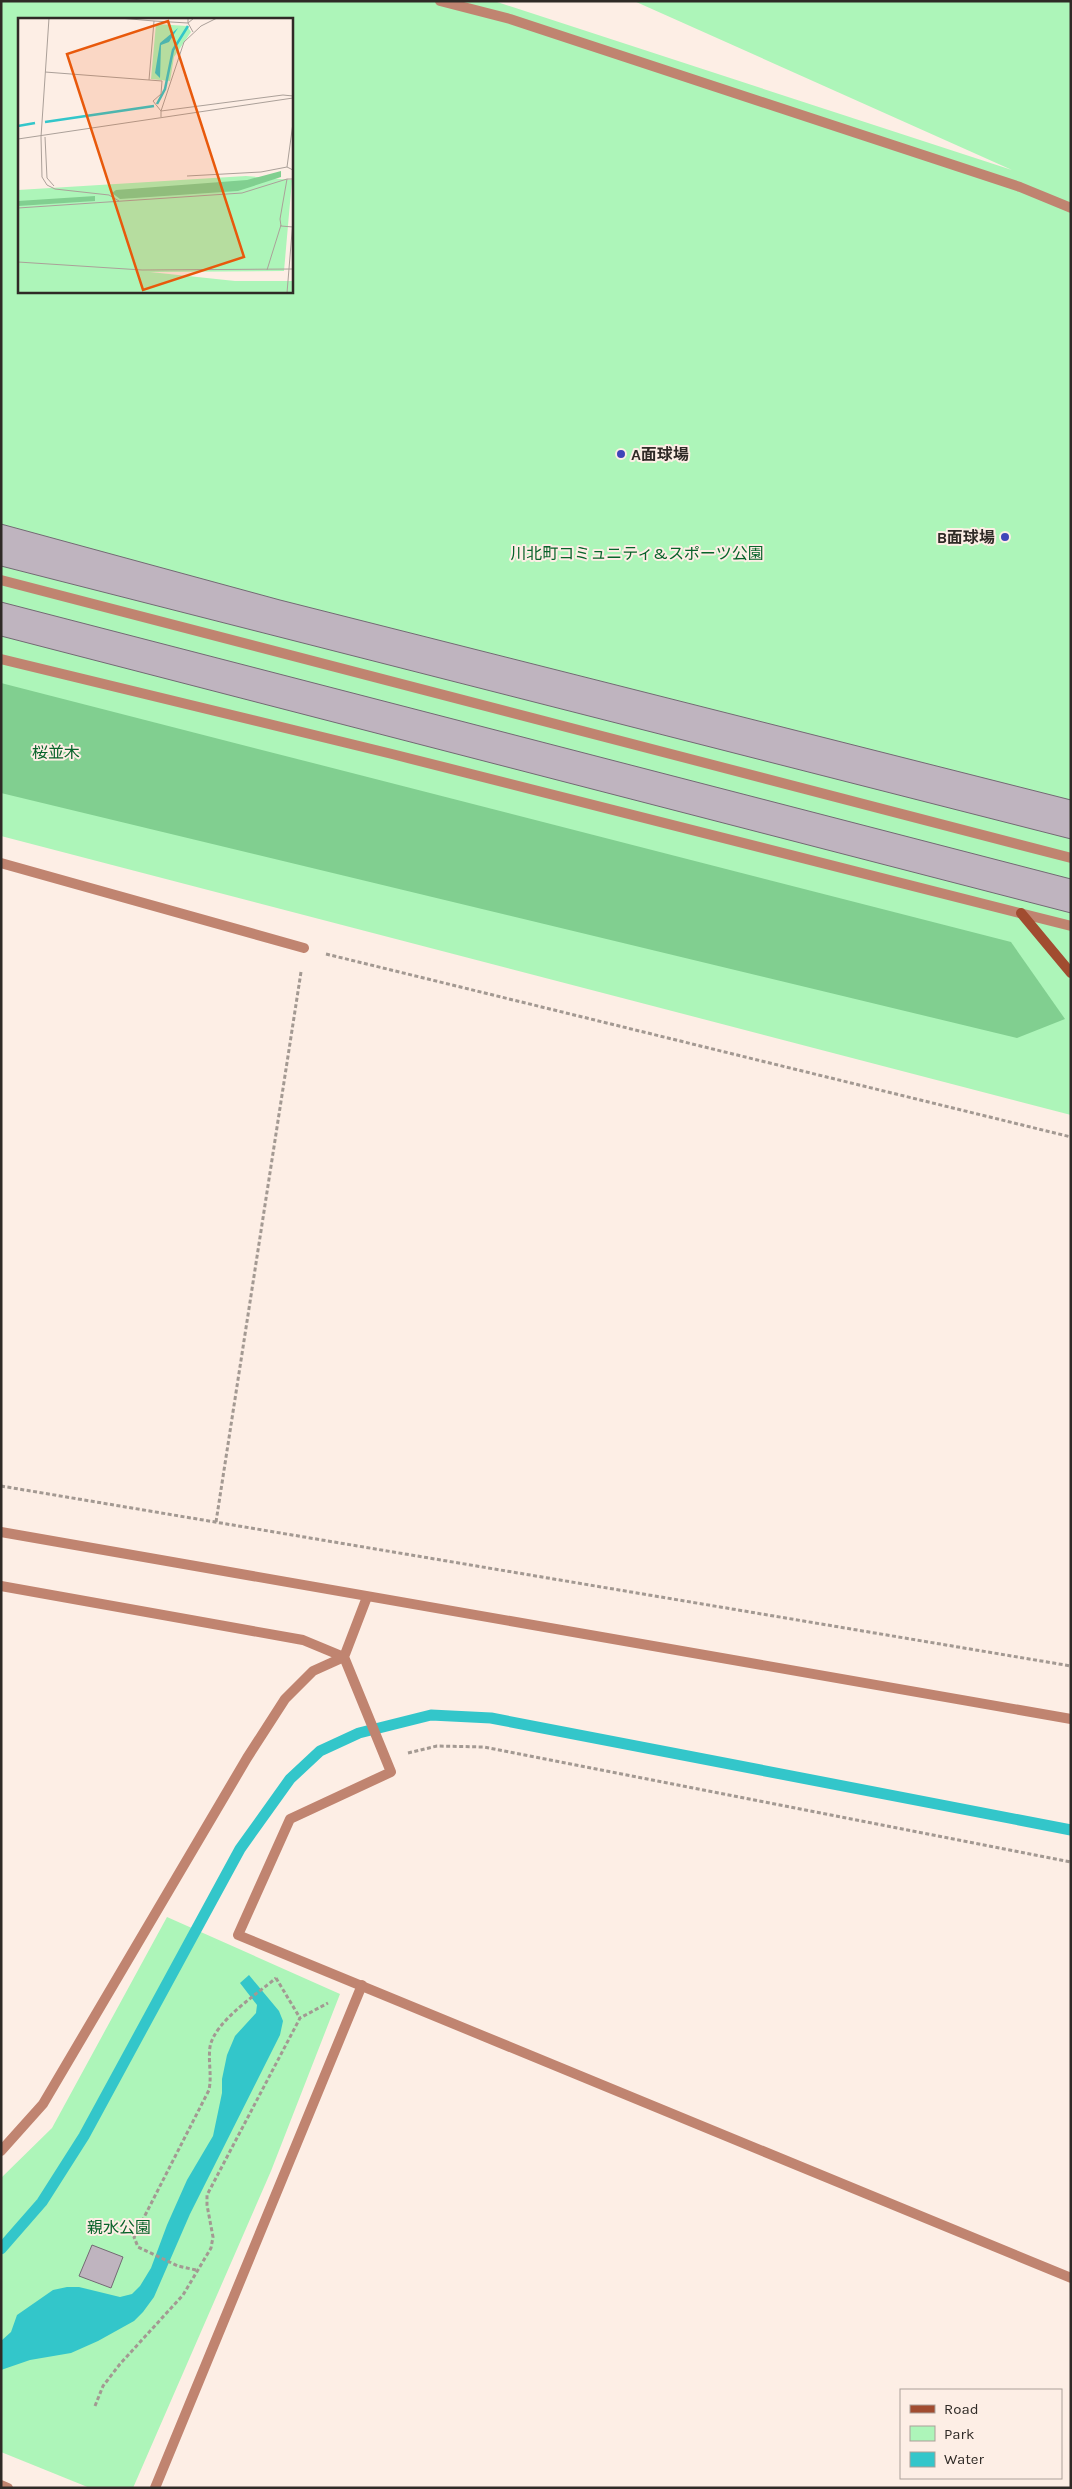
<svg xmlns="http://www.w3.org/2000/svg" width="1072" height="2489" font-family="Karla,'Noto Sans JP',sans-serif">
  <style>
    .green { fill: #adf5b9; fill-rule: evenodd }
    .forest { fill: #81cf90 }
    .water { fill: #33c6ca }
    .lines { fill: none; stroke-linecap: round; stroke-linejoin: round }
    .stream { stroke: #33c6ca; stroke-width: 11 }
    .building { fill: #bfb4bf; stroke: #736973 }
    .path { stroke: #a39992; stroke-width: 3; stroke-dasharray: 4 2.5; stroke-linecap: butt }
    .lane { stroke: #c08470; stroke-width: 10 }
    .street { stroke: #c08470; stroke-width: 10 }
    .secondary { stroke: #a14c30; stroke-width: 10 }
    .poi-dot { fill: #3f44b9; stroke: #fdeee5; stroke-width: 2 }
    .labels { text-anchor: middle; stroke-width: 4; stroke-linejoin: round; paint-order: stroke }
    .poi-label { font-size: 16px; font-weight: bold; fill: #2f2a26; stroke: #fdeee5; text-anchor: start }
    .park-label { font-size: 16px; fill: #08632a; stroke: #fdeee5 }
    .inset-river { fill: none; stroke: #33c6ca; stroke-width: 2.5 }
    .inset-road { fill: none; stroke: #aba099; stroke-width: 1 }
    .view { fill: #e8590c; fill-opacity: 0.15; stroke: #e8590c; stroke-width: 2.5 }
    .inset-edge { fill: none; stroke: #2f2a26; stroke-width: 2.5 }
  </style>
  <rect width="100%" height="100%" fill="#fdeee5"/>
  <g class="green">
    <path d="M1,1h493l518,169 -378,-169h437v1114l-1070,-279zM19,19h272v272h-272z"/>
    <polygon points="167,1917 340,1994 271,2171 133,2488 90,2488 1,2452 1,2178 52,2128"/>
  </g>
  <polygon class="forest" points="1,683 1011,942 1065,1019 1017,1038 1,793"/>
  <polygon class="water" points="249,1975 279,2011 283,2021 280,2035 190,2214 154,2297 143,2312 134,2321 98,2341 71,2353 30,2360 1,2370 1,2341 11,2332 17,2315 53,2290 67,2287 79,2287 120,2297 132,2294 140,2286 151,2268 167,2225 187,2180 213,2136 222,2093 222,2079 227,2055 235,2036 256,2013 257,2005 240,1983"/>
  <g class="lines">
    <polyline class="stream" points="1,2249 42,2202 84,2136 240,1849 290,1779 320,1751 359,1733 431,1715 491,1718 1071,1830"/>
  </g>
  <g class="building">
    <polygon points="1,524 280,600 1071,800 1071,839 1,566"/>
    <polygon points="1,602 1071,879 1071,913 1,636"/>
    <polygon points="92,2245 123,2257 111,2288 79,2276"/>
  </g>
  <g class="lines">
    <g class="path">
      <polyline points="326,954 1071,1137"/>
      <polyline points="1,1486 1071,1666"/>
      <polyline points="216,1522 301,972"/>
      <polyline points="408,1753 437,1746 484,1747 1071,1862"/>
      <polyline points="276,1978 300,2018"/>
      <path d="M196,2270l-18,-4 -40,-19 -4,-10 75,-147c3,-15 -1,-28 1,-43 4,-25 47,-53 66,-69"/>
      <polyline points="95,2406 103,2386 120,2364 183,2295 211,2248 213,2237 207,2205 207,2195 300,2018 328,2003"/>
    </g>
    <polyline class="lane" points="1,580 1071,858"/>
    <g class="street">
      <polyline points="440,1 510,19 1020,187 1071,208"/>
      <polyline points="1,659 392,754 1071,926"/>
      <polyline points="1,863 304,948"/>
      <polyline points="1,1532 1071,1719"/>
      <polyline points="1,1586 303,1640 344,1657"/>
      <polyline points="367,1597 344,1657 391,1772 290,1819 238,1935 1071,2278"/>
      <polyline points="1,2151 43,2104 247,1758 285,1699 313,1671 344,1657"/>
      <polyline points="1,2485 8,2488"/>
      <polyline points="155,2488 362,1985"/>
    </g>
    <polyline class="secondary" points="1021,913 1071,973"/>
  </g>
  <g class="poi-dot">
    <circle cx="621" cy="454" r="5"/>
    <circle cx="1005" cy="537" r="5"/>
  </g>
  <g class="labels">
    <g class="poi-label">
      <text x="631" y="460">A面球場</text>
      <text x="995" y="543" text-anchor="end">B面球場</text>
    </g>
    <g class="park-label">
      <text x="637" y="559">川北町コミュニティ&amp;スポーツ公園</text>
      <text x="56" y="758">桜並木</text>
      <text x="119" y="2233">親水公園</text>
    </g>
  </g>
  <g transform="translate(18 18)">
    <rect width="275" height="275" fill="#fdeee5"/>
    <path d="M138,6l31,2 4,6 -17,25 -4,24 -19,-2zM228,158l46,4 -8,91 -134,1 85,9h58v11l-275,1v-103z" fill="#adf5b9"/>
    <path d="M263,153v6l-43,14 -118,8 -8,-6 4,-3 131,-10zM77,178v5l-77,5v-5z" fill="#81cf90"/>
    <path d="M160,10l-9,14 -8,3 -1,33 -5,-5 5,-30z" fill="#33c6ca"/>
    <path class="inset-river" d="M139,86l8,-15 8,-39 15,-24M27,104l109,-16M0,108l17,-3"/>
    <path class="inset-road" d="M31,0l-8,119 1,40 5,8 8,4 54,6 10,6M101,0l35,3M175,14l-5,-9 6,-5M27,54l117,9 -1,13 -8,7 8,10v6M131,62l5,-59 34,2v-5M143,93l122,-16 10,1M143,93l23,-69 17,-16 16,-8M27,119l2,41 7,8M0,121l275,-41M269,149l6,-44M169,158l74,-4 26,-5 6,3M275,161h-6l-7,40 1,7 12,1M0,190l224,-15 45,-14M0,244l124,8 151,-1M249,252l14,-45M269,275l6,-73"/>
    <path class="view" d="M150,3l76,236 -101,33 -76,-236z"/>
    <rect width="275" height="275" class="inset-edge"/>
  </g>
  <rect width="1072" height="2489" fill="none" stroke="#2f2a26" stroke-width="5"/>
  <rect x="900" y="2389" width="162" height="90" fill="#fdeee5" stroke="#aba099"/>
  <rect x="910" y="2405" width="25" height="8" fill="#a14c30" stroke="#aba099"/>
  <text x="944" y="2414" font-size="15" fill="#2f2a26">Road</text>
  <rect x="910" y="2426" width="25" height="15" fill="#adf5b9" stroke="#aba099"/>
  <text x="944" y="2439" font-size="15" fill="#2f2a26">Park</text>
  <rect x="910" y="2452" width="25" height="15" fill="#33c6ca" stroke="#aba099"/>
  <text x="944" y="2464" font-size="15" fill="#2f2a26">Water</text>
</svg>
